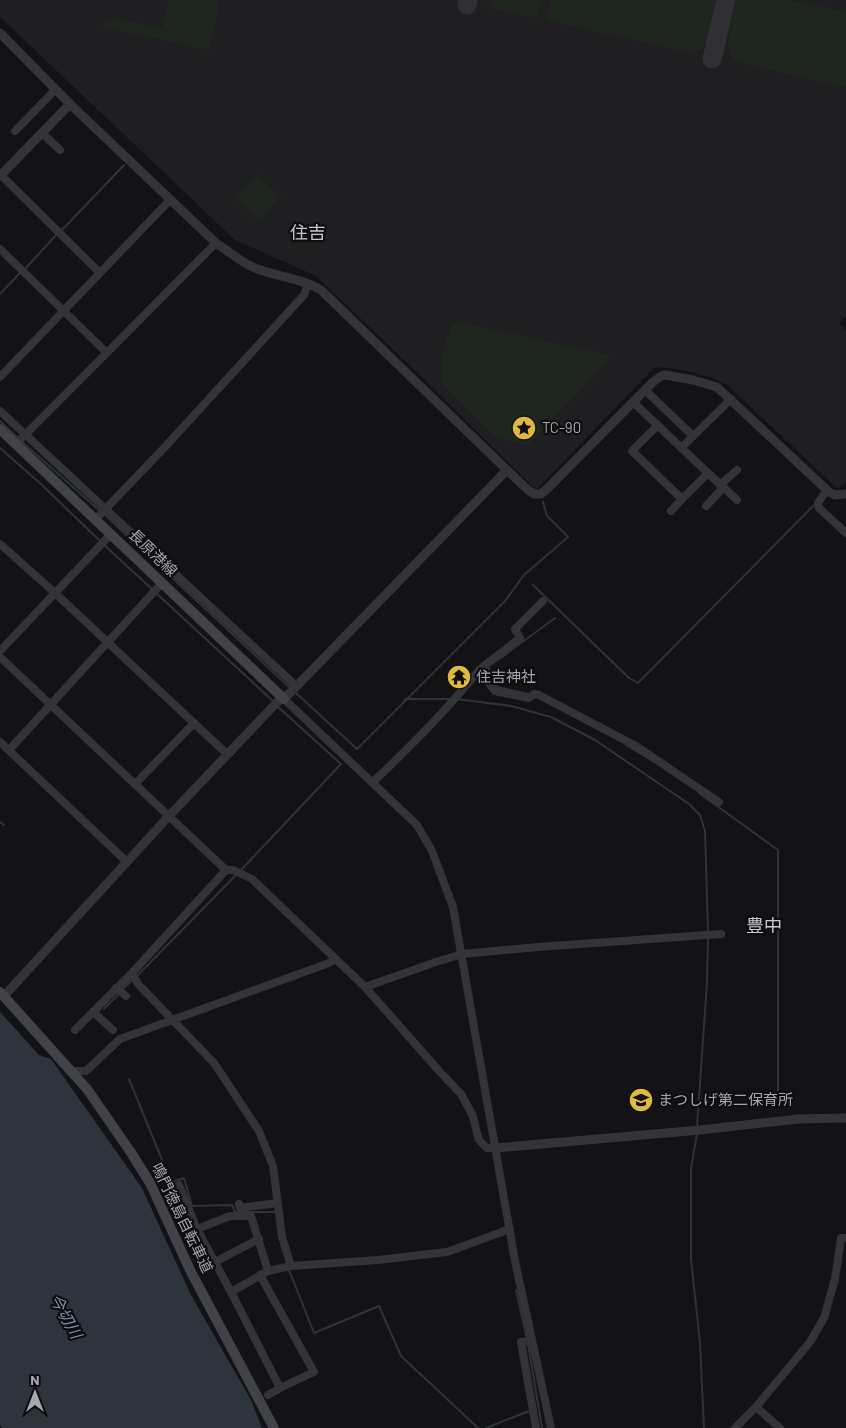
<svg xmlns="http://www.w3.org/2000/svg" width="846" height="1428" font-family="Barlow,'Noto Sans JP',sans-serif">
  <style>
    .built { fill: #1f1f21 }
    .green { fill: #1f2620 }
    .water { fill: #2d343b }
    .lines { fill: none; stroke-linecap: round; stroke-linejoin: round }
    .stream { stroke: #2d343b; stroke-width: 2 }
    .taxiway { stroke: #303034; stroke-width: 19 }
    .minor { stroke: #343438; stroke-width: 8 }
    .tertiary { stroke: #343438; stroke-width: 9 }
    .secondary { stroke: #424348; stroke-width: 10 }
    .labels { text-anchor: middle; stroke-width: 4.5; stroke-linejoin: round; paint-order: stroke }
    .poi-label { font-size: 15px; fill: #a5a8b3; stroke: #0e0e0f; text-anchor: start }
    .street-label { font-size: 15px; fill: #a5a8b3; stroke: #0e0e0f }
    .water-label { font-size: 16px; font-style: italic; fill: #7f92ab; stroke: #0e0e0f }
    .quarter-label { font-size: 18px; fill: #c6c7d0; stroke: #0e0e0f }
  </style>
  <rect width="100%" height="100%" fill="#131214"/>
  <polygon class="built" points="0,0 846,0 846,315 839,323 846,331 846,482 838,489 727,385 711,377 678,369 655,367 536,490 426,381 316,276 235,240 0,17"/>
  <g class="green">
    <polygon points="169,0 220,0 209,50 103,27 104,22 113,18 162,28"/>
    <polygon points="487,0 542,0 537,18 494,9 491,7"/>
    <polygon points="550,0 716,0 711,26 712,33 705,45 701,49 692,53 546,20"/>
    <path d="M737,0h52l57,12v75l-107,-24c-20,-12 -6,-45 -2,-63z"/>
    <polygon points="257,175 281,197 259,220 236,197"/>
    <path d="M458,322l151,33 -2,7 -79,83 -31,-7 -53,-53c-7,-19 2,-41 7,-60z"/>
  </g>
  <polygon class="water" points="0,1012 39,1055 51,1059 142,1188 191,1295 251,1400 262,1428 2,1428 0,1424"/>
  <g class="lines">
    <g class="stream">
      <polyline points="62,230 124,165"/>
      <polyline points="24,270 58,233"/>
      <polyline points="0,294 20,273"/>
      <polyline points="0,421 18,438"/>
      <polyline points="21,441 100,511"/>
      <polyline points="0,448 42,485 100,541"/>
      <polyline points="104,514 290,688"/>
      <polyline points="103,544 153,590"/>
      <polyline points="533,585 629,678 638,683 815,504"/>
      <polyline points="156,593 274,702"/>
      <polyline points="498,660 555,618"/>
      <polyline points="488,667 497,687 529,694"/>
      <polyline points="296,693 357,749 505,601 524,575 568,537 547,516 543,502"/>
      <polyline points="405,699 452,699"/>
      <polyline points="457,699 511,706 551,717 595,740 689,804 700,815 705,831 708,932"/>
      <polyline points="626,745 654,762"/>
      <polyline points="699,793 778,850 778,1103"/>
      <polyline points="0,822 4,825"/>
      <polyline points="241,870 341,764 277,706"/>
      <polyline points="136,977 236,875"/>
      <polyline points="123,989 132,980"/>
      <polyline points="104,1009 120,993"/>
      <polyline points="129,1079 171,1182 184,1178 192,1206 232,1205 235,1212 275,1212"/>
      <polyline points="697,1127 707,982 708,937"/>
      <polyline points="697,1134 691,1168 691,1259 700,1343 704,1428"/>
      <polyline points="289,1270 314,1333 379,1306 401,1356 478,1428"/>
      <polyline points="516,1290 527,1339"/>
      <polyline points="528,1344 542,1428"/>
      <polyline points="486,1428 529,1411"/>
    </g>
    <g class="taxiway">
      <polyline points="467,5 468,0"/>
      <polyline points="712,59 726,0"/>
    </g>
    <g class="minor">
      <polyline points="15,131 56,89"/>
      <polyline points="42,133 60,150"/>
      <polyline points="1,175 99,272"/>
      <polyline points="0,249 106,352"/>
      <polyline points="0,377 170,200"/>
      <polyline points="645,390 693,436"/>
      <polyline points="633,402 708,473 682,499 632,451 658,425"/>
      <polyline points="0,411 296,686"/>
      <polyline points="16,444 216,243"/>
      <polyline points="681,448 731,399"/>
      <polyline points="708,473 737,500"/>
      <polyline points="720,485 737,470"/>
      <polyline points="827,490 818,503 819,508 846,533"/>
      <polyline points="706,506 723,488"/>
      <polyline points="671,511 682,499"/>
      <polyline points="96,519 164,448 304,295 308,283"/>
      <polyline points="0,544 55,593 227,754"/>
      <polyline points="0,651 111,534"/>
      <polyline points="0,657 226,870 233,870 252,879 365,987 440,1072 461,1094 472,1114 479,1140 487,1148 495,1148"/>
      <polyline points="479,670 520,638 515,629 543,601"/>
      <polyline points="284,699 417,825 432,851 453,907 515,1261 551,1428"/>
      <polyline points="0,742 127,862"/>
      <polyline points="9,750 162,583"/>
      <path d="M373,782c37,-35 74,-72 106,-112l16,21 34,7 5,-4 5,1 97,51 83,56"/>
      <polyline points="135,784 194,723"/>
      <polyline points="132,973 138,984 214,1063 259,1131 273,1166 282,1237 291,1266"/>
      <polyline points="365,987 436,962 462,954 538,947 721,934"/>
      <polyline points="116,988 126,996"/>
      <polyline points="93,1012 113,1030"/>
      <polyline points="75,1030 132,973 226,870"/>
      <polyline points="72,1071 86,1071 120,1039 329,963 335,959"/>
      <polyline points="179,1185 197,1229 231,1292"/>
      <polyline points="239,1204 240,1208 277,1203"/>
      <polyline points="197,1229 230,1216 251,1216 268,1271"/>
      <polyline points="215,1262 259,1239"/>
      <polyline points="260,1275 314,1372 280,1388 231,1292 268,1271 291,1266 378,1260 447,1252 510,1229"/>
      <polyline points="532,1341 521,1342 536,1428"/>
      <polyline points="268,1395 280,1388"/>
      <polyline points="756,1407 780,1428"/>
      <polyline points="735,1428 756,1407 810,1342 824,1318 835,1279 841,1238 846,1238"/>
    </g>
    <g class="tertiary">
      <path d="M0,33l70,71 146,139c13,8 24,19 39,25 22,9 46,10 66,22l186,180 21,20 6,4h7l7,-6 105,-106 8,-6 4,-1 28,5 24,7 112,105 6,3 11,-1"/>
      <polyline points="0,176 70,104"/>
      <polyline points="284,699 507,470"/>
      <polyline points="4,996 169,816 282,697"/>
      <polyline points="495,1148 700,1130 798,1119 846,1118"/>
    </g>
    <g class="secondary">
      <polyline points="0,429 284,699"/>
      <polyline points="0,992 87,1089 130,1151 150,1183 191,1272 274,1428"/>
    </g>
  </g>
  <defs>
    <g id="sight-disc" transform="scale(1.25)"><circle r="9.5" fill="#e0ba3e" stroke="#0e0e0f"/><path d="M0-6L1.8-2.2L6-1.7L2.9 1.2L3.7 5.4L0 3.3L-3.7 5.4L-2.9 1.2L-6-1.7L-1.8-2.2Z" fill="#111"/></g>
    <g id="temple-disc" transform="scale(1.25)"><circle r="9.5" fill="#e0ba3e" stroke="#0e0e0f"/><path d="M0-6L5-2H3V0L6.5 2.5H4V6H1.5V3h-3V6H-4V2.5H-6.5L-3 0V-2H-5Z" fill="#111"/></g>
    <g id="school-disc" transform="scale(1.25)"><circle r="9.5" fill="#e0ba3e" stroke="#0e0e0f"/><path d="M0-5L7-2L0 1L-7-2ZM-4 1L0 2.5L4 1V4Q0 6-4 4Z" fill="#111"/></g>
  </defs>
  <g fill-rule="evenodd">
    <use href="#sight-disc" x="524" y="428"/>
    <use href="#temple-disc" x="459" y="677"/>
    <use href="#school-disc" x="641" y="1100"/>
  </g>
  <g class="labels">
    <g class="poi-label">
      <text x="542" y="433">TC-90</text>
      <text x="476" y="682">住吉神社</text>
      <text x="658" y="1105">まつしげ第二保育所</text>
    </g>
    <g class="street-label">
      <text transform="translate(153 553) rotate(44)" y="5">長原港線</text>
      <text transform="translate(182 1218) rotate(64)" y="5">鳴門徳島自転車道</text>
    </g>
    <g class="water-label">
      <text transform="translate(66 1316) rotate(61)" y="6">今切川</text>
    </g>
    <g class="quarter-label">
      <text x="308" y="239">住吉</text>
      <text x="764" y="932">豊中</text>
    </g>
  </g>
  <g transform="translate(35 1393)" stroke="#0e0e0f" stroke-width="4" paint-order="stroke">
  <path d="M0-4L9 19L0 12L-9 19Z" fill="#a5a8b3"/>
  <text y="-8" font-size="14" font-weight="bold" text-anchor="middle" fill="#a5a8b3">N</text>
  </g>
</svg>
